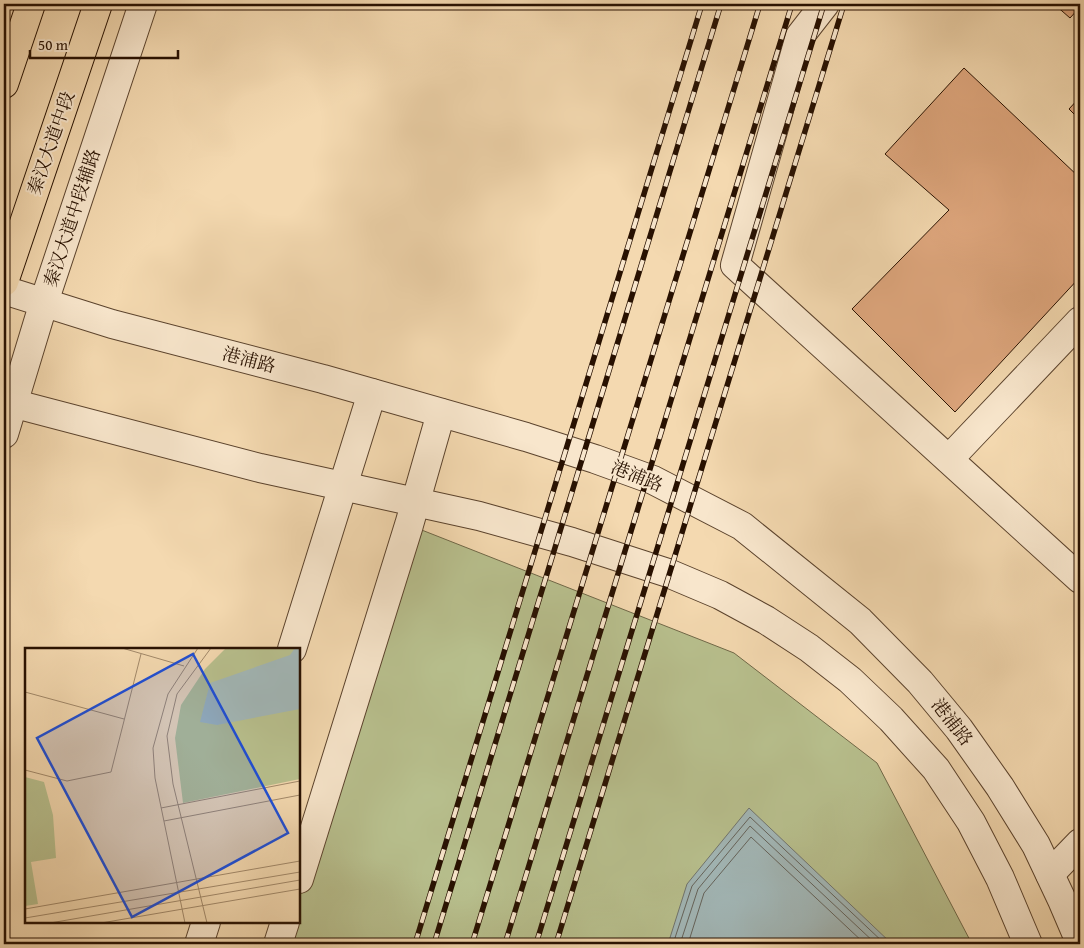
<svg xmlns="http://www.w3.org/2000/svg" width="1084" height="948" font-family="'Gentium Book Plus','Noto Serif SC',serif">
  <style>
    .green { fill: #b8c08e; stroke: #706848 }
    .water { fill: #a2b7b7; stroke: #71756e }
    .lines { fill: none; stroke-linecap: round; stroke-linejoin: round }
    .shore { stroke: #65645c; stroke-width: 1 }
    .building { fill: #dfa77e; stroke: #281101 }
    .minor-casing { stroke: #5b432d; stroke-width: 30 }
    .major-casing { stroke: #281101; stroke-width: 30 }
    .minor { stroke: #f8e6cc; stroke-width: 28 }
    .major { stroke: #f4d9b0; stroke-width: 28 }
    .rail-casing { stroke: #281101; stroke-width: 5.5 }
    .rail { stroke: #f8e6cc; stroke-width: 4; stroke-dasharray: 11; stroke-linecap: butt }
    .labels { text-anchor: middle; stroke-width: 4; stroke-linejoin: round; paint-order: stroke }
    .street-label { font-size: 18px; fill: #281101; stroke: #f8e6cc }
    .inset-road { fill: none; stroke: #a2896a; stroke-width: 1 }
    .view { fill: #1d4ed8; fill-opacity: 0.15; stroke: #1d4ed8; stroke-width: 2.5 }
    .inset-edge { fill: none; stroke: #281101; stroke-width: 2.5 }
  </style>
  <rect width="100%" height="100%" fill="#f4d9b0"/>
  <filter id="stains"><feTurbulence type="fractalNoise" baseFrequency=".004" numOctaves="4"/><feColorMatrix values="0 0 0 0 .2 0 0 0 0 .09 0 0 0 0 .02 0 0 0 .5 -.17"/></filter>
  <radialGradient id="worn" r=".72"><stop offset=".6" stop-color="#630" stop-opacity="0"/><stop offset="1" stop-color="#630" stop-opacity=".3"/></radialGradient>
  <polygon class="green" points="409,525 734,653 877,763 972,944 285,944 292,922 299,922 299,898"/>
  <polygon class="water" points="749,808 892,944 668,944 687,884"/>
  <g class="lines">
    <g class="shore">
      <polyline points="673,944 692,886 750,817 885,944"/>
      <polyline points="680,944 698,889 750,826 876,944"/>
      <polyline points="688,944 704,893 751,837 865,944"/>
    </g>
  </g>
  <g class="building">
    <polygon points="1054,4 1080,4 1080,7 1070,18"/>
    <polygon points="964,68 1080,178 1080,277 955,412 852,309 949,210 885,154"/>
    <polygon points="1080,97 1080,120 1069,109"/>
  </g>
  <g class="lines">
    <g class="minor-casing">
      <g id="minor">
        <polyline points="825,4 800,36 735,265 1080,579"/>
        <polyline points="4,290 112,324 323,379 526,437 595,459 653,480 742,526 860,621 920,682 959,729 1000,787 1036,845 1062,900 1080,942"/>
        <polyline points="4,401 260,468 479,516 572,542 668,573 720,595 766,620 809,648 850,680 891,719 936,769 971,822 1000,878 1028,944"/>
        <polyline points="4,434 44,302 143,4"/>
        <polyline points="949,459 1080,321"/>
        <polyline points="292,649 372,393"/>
        <polyline points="1050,874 1080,843"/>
        <polyline points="299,879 409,525 441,413"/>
        <polyline points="199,944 206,922"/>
        <polyline points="278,944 285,922"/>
      </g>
    </g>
    <g class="major-casing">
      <g id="major">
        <polyline points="4,84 31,4"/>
        <polyline points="4,282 98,4"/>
      </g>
    </g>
    <use href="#minor" class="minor"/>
    <use href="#major" class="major"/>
    <g class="rail-casing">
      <g id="rail">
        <polyline points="415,944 702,4"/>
        <polyline points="434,944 721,4"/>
        <polyline points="472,944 760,4"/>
        <polyline points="505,944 792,4"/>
        <polyline points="536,944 824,4"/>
        <polyline points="556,944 844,4"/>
      </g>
    </g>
    <use href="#rail" class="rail"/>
  </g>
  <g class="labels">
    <g class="street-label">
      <text transform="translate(51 143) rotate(-71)" y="6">秦汉大道中段</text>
      <text transform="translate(72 218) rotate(-72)" y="6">秦汉大道中段辅路</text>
      <text transform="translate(249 360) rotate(15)" y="6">港浦路</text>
      <text transform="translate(637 476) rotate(22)" y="6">港浦路</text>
      <text transform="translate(952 722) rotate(52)" y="6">港浦路</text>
    </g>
  </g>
  <g transform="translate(25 648)">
    <rect width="275" height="275" fill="#f4d9b0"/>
    <path d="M201,0h74v131l-117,24 -8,-65 6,-33 24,-36zM0,129l19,5 9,33 3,43 -25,4 7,42 -13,2z" fill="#b8c08e"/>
    <path d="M270,0h5v61l-83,16 -17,-3 10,-39 80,-28z" fill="#a2b7b7"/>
    <path class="inset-road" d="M97,0l62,18M0,44l99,27M0,122l42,11 44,-9 30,-118M136,160l139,-27M139,173l136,-26M0,261l275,-48M0,270l275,-46M25,275l250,-43M76,275l199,-34M160,275l-30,-145 -2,-30 15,-54 30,-46M182,275l-34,-139 -6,-48 10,-42 34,-46"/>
    <path class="view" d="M168,6l95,179 -156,84 -95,-179z"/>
    <rect width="275" height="275" class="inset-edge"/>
  </g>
  <rect width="1084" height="948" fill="none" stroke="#f4d9b0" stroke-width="20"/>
  <rect x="5" y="5" width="1074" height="938" fill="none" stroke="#281101" stroke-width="2.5"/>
  <rect x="10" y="10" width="1064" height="928" fill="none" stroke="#281101"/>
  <path d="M30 50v8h148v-8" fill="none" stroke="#281101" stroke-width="2.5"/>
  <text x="38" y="50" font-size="15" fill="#281101" stroke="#f8e6cc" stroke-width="4" paint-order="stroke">50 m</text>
  <rect width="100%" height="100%" filter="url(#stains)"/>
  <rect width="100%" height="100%" fill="url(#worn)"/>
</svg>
